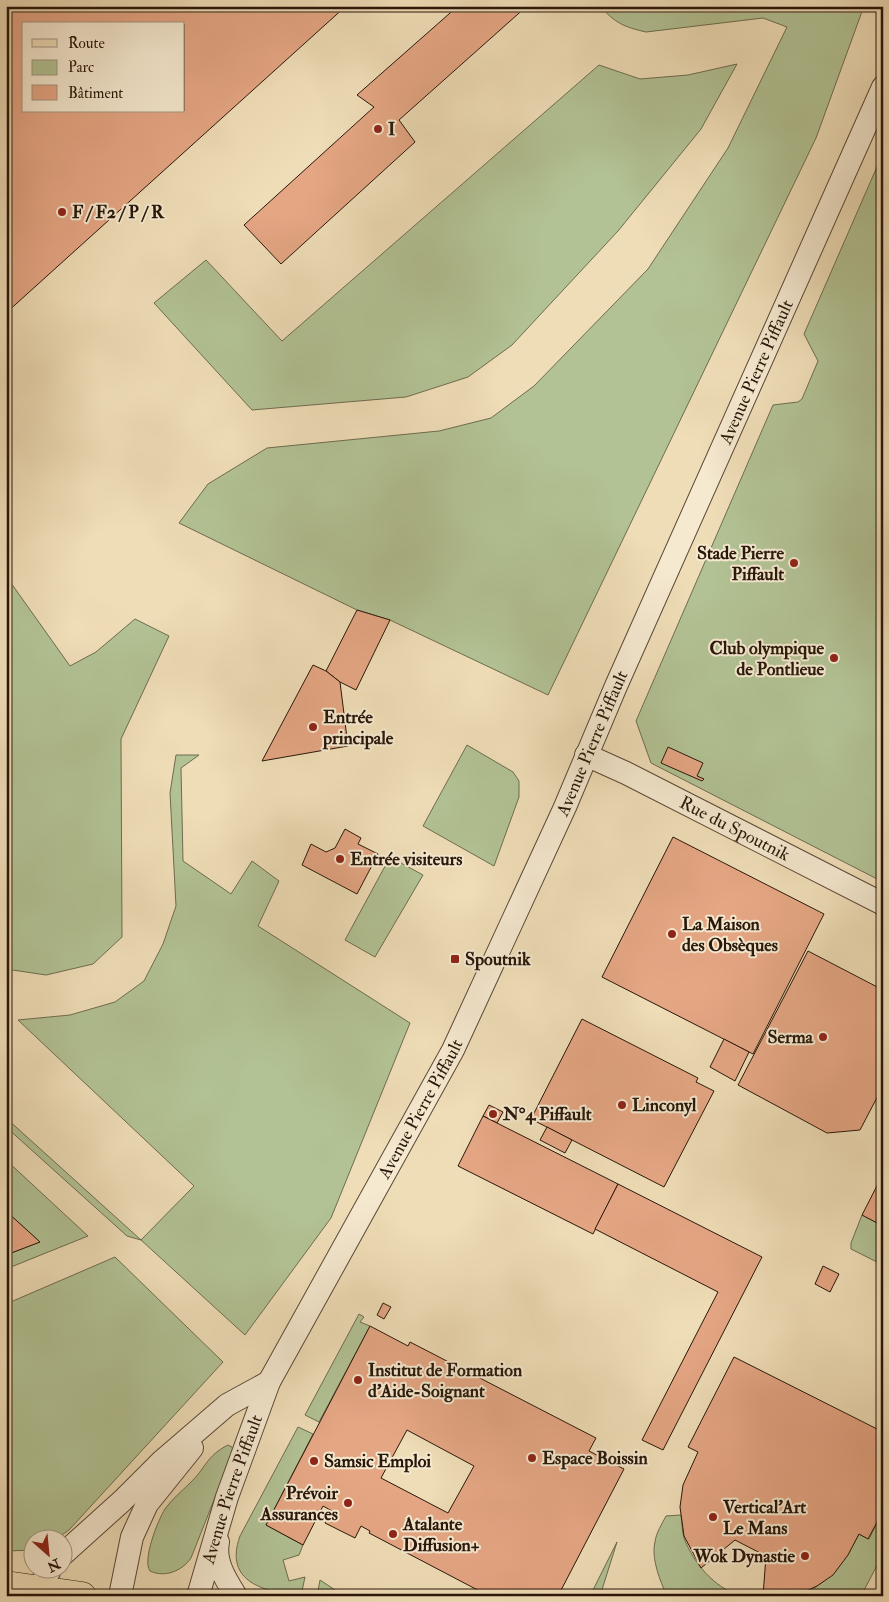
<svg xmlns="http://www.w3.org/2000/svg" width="889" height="1602" font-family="'IM FELL Double Pica',serif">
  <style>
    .green { fill: #b2c294; stroke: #6d6c4f }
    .building { fill: #e5a684; stroke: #28170a; fill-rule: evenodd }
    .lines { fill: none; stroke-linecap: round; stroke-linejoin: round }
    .street-casing { stroke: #5a4835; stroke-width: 24 }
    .primary-casing { stroke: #28170a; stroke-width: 29 }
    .street { stroke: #f5e9d0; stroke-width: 22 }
    .primary { stroke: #efddb7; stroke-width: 28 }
    .poi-dot { fill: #8f2418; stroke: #f5e9d0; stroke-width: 2 }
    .labels { text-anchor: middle; stroke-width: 4; stroke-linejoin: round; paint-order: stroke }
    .poi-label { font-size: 18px; font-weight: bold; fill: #28170a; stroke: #f5e9d0; text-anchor: start }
    .street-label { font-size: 18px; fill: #28170a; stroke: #f5e9d0 }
  </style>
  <rect width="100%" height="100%" fill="#efddb7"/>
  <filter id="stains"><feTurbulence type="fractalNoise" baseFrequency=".004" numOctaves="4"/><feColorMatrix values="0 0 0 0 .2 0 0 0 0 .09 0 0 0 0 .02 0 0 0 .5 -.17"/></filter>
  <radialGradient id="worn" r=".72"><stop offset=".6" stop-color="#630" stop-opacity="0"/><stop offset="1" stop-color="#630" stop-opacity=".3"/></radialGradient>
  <g class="green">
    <path d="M600,6h264l-48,132 -268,557 -158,-75 -33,-10 -178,-87 29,-39 59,-36 172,-17 52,-13 43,-32 114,-117 80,-121 59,-121 -24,-9 -117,14c-22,-5 -31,-9 -46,-26z"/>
    <polygon points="737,64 701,129 618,231 512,345 468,377 406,397 252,410 154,303 206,260 282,341 599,65 640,79 688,75"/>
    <polygon points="883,153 883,882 651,763 636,721 773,405 798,402 802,399 818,361 804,334"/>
    <polygon points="6,576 70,666 96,652 135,619 169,636 121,739 122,937 93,964 46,975 6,969"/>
    <polygon points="467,745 513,772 519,781 519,797 494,866 423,826"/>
    <polygon points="176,755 199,755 181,768 183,861 231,894 252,861 279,881 258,926 410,1023 331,1218 245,1335 141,1240 127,1236 6,1127 6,1118 141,1240 194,1186 18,1020 70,1015 115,1002 144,981 163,944 176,906 170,793"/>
    <polygon points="390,857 423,875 375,957 345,940"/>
    <polygon points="6,1160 88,1236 6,1269 6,1255 40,1242 6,1211"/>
    <polygon points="862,1215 883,1226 883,1265 851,1249 851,1243"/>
    <polygon points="115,1257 223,1362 69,1530 56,1539 32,1540 32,1550 6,1551 6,1304"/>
    <polygon points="359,1314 364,1317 360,1322 370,1326 319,1422 305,1415"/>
    <path d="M298,1427l15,7 -47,91 37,20 -4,10 -16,5 6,21 16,-4 -4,19c-35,-4 -78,-13 -61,-60z"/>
    <path d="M228,1445l4,2 1,5 -42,106c-9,13 -26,20 -41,13 -8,-11 8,-51 15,-62 7,-10 17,-18 25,-26 16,-15 16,-27 38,-38z"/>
    <path d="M883,1511v43l-22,42h-66c32,-9 50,-35 64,-62l10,5z"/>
    <path d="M681,1515c1,7 1,16 3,23 10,26 30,49 56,58h-73c-7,-15 -16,-38 -12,-54 1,-9 7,-18 11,-26z"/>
    <polygon points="617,1542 600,1596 590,1596"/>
    <polygon points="320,1580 341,1594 348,1596 317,1596"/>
  </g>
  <g class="building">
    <path d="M6,6h340l-340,307zM24,24h160v87h-160z"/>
    <polygon points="458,6 527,6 399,120 415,142 281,264 244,225 374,107 357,95"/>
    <polygon points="357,610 390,620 356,690 340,682 326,671"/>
    <polygon points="313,665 326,671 340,682 348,746 262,761"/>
    <polygon points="668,747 703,763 697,776 704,779 702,781 661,763"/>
    <polygon points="345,829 361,838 358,844 378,854 357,894 302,865 311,844 326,852 335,848"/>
    <polygon points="673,837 824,914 753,1054 602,977"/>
    <polygon points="808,951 883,990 883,1086 860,1130 827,1133 738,1085"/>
    <polygon points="582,1019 698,1078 696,1082 714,1091 664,1187 531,1119"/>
    <polygon points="724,1039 749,1052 735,1081 710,1067"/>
    <polygon points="489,1105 503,1112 497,1123 483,1116"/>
    <polygon points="483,1116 618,1184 593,1234 458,1166"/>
    <polygon points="547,1127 572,1140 565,1153 540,1140"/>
    <polygon points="883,1174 883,1226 862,1215"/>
    <polygon points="618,1184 762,1257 663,1450 642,1440 718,1292 595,1229"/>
    <polygon points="6,1211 40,1242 6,1255"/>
    <polygon points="823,1266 839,1274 830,1292 815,1284"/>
    <polygon points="383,1303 391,1307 384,1319 377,1315"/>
    <path d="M370,1326l38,20 2,-4 186,96 -7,13 35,18 -66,127h-69l-120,-63 1,-2 -9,-5 -6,12 -30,-15 7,-12 -9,-5 -20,39 -37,-20zM407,1430l67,36 -26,47 -67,-35z"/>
    <polygon points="734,1357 883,1432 883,1511 868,1539 859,1534 848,1555 833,1575 817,1586 795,1596 763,1596 766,1556 735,1540 701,1568 684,1536 680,1507 683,1485 698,1452 688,1447"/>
  </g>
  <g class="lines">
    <g class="street-casing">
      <g id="street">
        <path id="s1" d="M586,755l40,18 257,131"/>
        <path d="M218,1542c-4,20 8,38 18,54"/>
        <polyline points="62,1555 122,1501 162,1461 227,1405 269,1382"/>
        <polyline points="38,1589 50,1570"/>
        <polyline points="120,1596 132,1537 147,1504 192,1448"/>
        <path id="s2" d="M198,1596l29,-99 42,-115 184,-332 112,-243 51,-121 267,-599"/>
      </g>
    </g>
    <g class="primary-casing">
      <polyline id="primary" points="6,1585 82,1596"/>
    </g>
    <use href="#street" class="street"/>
    <use href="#primary" class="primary"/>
  </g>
  <g class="poi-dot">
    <circle cx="378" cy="129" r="5"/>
    <circle cx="62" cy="212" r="5"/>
    <circle cx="794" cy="563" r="5"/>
    <circle cx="834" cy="658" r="5"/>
    <circle cx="313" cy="727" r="5"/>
    <circle cx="340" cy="859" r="5"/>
    <circle cx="672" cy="934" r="5"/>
    <rect x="450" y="954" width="10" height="10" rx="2.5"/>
    <circle cx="823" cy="1037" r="5"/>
    <circle cx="622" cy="1105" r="5"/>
    <circle cx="493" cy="1114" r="5"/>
    <circle cx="358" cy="1380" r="5"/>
    <circle cx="532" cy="1458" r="5"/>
    <circle cx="314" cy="1461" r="5"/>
    <circle cx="348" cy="1503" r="5"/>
    <circle cx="713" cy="1517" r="5"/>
    <circle cx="393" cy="1534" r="5"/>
    <circle cx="805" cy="1556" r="5"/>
  </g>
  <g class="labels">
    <g class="poi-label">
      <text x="388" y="135">I</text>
      <text x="72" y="218">F / F2 / P / R</text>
      <text x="784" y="559" text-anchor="end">Stade Pierre<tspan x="784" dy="21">Piffault</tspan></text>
      <text x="824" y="654" text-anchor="end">Club olympique<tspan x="824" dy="21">de Pontlieue</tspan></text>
      <text x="323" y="723">Entrée<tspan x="323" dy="21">principale</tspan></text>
      <text x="350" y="865">Entrée visiteurs</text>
      <text x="682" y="930">La Maison<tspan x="682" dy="21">des Obsèques</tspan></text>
      <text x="465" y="965">Spoutnik</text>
      <text x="813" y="1043" text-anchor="end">Serma</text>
      <text x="632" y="1111">Linconyl</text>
      <text x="503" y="1120">N°4 Piffault</text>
      <text x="368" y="1376">Institut de Formation<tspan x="368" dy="21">d'Aide-Soignant</tspan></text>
      <text x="542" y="1464">Espace Boissin</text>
      <text x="324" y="1467">Samsic Emploi</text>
      <text x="338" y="1499" text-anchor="end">Prévoir<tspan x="338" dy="21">Assurances</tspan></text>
      <text x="723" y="1513">Vertical'Art<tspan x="723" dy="21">Le Mans</tspan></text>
      <text x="403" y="1530">Atalante<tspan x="403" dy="21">Diffusion+</tspan></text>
      <text x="795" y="1562" text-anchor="end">Wok Dynastie</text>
    </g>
    <g class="street-label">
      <text dy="6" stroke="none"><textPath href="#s2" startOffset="1348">Avenue Pierre Piffault</textPath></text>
      <text dy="6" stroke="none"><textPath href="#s2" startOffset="942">Avenue Pierre Piffault</textPath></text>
      <text dy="6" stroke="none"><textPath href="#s1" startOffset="166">Rue du Spoutnik</textPath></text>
      <text dy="6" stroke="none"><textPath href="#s2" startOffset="538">Avenue Pierre Piffault</textPath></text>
      <text dy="6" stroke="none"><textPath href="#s2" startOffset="112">Avenue Pierre Piffault</textPath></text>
    </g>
  </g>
  <rect width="889" height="1602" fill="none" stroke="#efddb7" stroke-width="25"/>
  <rect x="8" y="8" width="874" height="1587" fill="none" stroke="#28170a" stroke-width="2.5"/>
  <rect x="12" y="12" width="864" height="1577" fill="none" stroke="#28170a"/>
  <rect x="22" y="22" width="162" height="90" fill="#f5e9d0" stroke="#a39581"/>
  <rect x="32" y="39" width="25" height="8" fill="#efddb7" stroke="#a39581"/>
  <text x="68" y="48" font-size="15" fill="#28170a">Route</text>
  <rect x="32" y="60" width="25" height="15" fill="#b2c294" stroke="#a39581"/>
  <text x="68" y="72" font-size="15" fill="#28170a">Parc</text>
  <rect x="32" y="85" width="25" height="15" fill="#e5a684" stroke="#a39581"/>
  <text x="68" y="98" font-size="15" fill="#28170a">Bâtiment</text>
  <g transform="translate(48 1554) rotate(153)"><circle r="24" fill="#f5e9d0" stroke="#a39581"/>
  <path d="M0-4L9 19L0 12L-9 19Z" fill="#8f2418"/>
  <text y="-8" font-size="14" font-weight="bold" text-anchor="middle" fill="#28170a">N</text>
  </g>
  <rect width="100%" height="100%" filter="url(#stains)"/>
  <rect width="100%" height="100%" fill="url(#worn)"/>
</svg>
